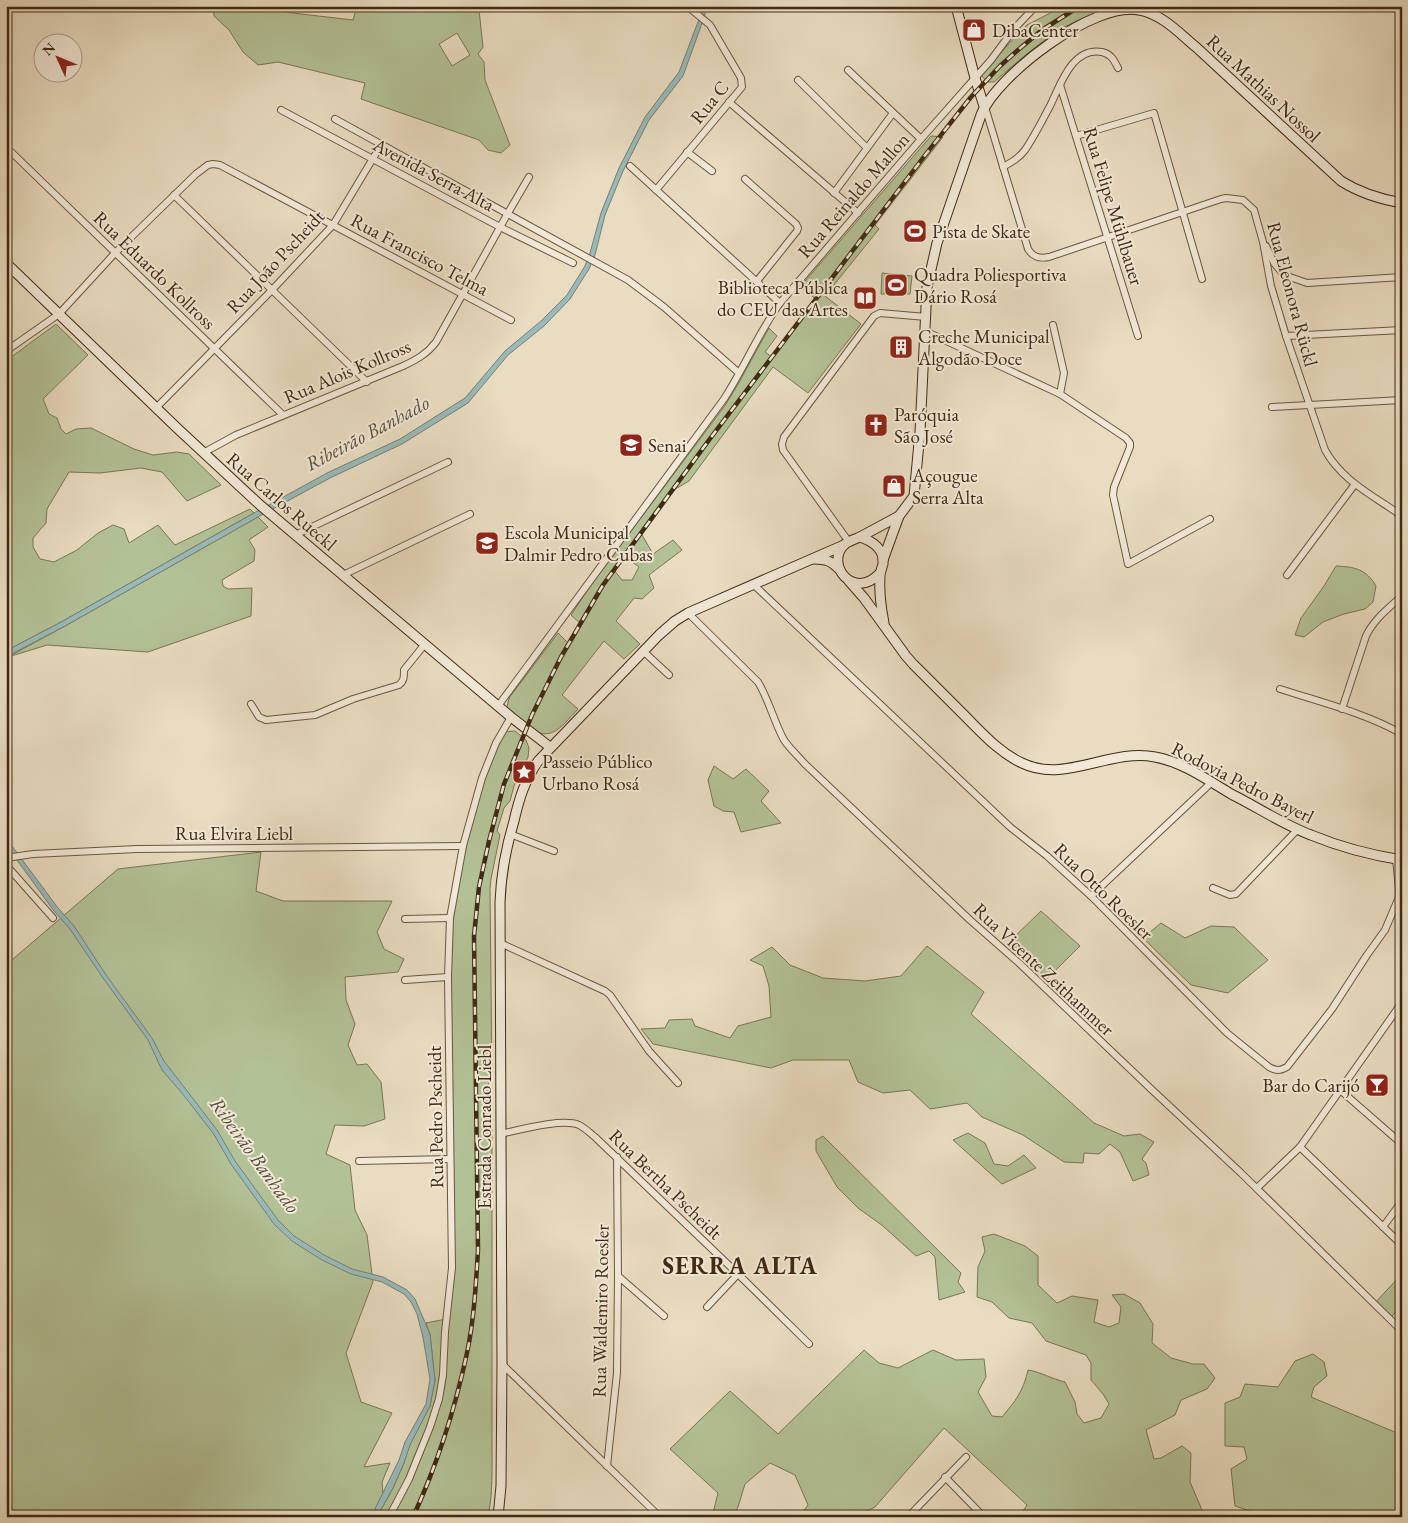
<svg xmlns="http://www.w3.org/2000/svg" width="1408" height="1523" font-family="'EB Garamond',serif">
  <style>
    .green { fill: #b3c196; stroke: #7a7654; fill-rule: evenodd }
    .water { fill: #99bab8; stroke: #758076 }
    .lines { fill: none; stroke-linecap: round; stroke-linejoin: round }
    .street-casing { stroke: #6a563e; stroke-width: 8 }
    .secondary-casing { stroke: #402a12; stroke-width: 11 }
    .street { stroke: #f1e8d7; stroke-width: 6 }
    .secondary { stroke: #f1e8d7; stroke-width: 9 }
    .rail-casing { stroke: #402a12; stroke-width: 4.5 }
    .rail { stroke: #f1e8d7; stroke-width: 2.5; stroke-dasharray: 8; stroke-linecap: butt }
    .labels { text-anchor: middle; stroke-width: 4; stroke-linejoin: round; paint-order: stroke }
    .poi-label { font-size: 19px; fill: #402a12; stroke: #f1e8d7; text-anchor: start }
    .street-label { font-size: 19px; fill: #402a12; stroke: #f1e8d7 }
    .water-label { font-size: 20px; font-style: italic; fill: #564e3c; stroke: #f1e8d7 }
    .district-label { font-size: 24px; font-weight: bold; letter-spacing: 1px; fill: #402a12; stroke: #f1e8d7 }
  </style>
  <rect width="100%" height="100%" fill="#e9dcc1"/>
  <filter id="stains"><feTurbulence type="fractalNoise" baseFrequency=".004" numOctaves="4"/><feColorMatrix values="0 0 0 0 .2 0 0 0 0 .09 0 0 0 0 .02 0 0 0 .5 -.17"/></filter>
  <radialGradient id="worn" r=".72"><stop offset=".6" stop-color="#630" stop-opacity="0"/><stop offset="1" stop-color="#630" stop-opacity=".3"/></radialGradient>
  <g class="green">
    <path d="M213,6h54v4l86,10 4,-14h119l3,4 4,37 -5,7 6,8 1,18 25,65 -9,8 -13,-3 -9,-10 -118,-41 4,-16 -87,-21 -20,3 -15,-13 -14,-22 -15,-14zM457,33l13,22 -18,11 -13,-22z"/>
    <path d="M1064,6h60c-16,4 -33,8 -48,15 -31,15 -56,39 -82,61h-7l-6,-7 35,-39 11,-11z"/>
    <path d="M931,136l12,1 -68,88 4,4 -54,67 36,28 -53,69 -35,-26 -84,114 -17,10 -31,42 12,21 20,-14 9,10 -33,25 5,13 -12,11 -8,-1 -18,23 24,23 -16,15 -20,-18 -42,54 16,14c-19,20 -28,36 -55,15 -6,-5 -13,-9 -16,-17l2,-9 49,-65 11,11 12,-20 -10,-9 24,-36 129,-172 13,-21 32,-58 8,8 -12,16 7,5 44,-58 -16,-12zM624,556l15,11 -7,13h-10l-8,-10z"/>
    <polygon points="882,273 912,276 910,294 881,294"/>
    <polygon points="56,324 88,355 43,399 49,414 57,418 61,429 66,434 76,429 91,428 134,449 153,455 177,452 189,454 221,485 187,501 162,472 141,468 100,473 69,472 47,509 46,523 33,538 33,547 40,559 54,562 77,550 98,533 113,525 124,529 129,543 158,525 175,545 250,509 254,513 63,621 6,651 6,361"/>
    <polygon points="258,517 268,527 249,540 255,550 254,561 222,580 223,586 228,589 252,588 251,616 148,652 47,645 8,657 65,626"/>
    <path d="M1336,566c19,1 30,3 40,20l-3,16 -8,7 -21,5 -21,8 -19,15 -9,-2 6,-17 23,-32z"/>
    <path d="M515,731l11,9 3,8 -1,9 -14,29 -4,15 -6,7 -7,23 3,4 -9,44 -1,10 2,191 -4,4 -1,27 5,6v327c0,24 1,49 -4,73h-111l16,-29 11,-25 5,-18 21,-39 5,-26 -5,-46 -4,-11 20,-4 6,-51 -2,-350 8,-51 24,-89 20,-46z"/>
    <polygon points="714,766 733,779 746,769 769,791 761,801 781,823 741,832 734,812 723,811 714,806 708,780"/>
    <polygon points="261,852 256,891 283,901 392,901 377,932 384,949 404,959 398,972 345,977 346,1000 355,1024 348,1045 357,1065 367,1064 381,1082 385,1119 364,1126 335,1125 326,1154 350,1165 355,1210 367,1235 373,1282 346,1353 361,1402 392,1413 364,1467 390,1463 382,1482 383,1494 371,1517 6,1517 6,965 118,869"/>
    <polygon points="1041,911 1080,946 1047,979 1009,942"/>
    <polygon points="1161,923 1185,938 1211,926 1234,927 1268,960 1228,993 1191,985 1143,938"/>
    <polygon points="927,946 984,992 971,1014 1094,1123 1124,1136 1140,1134 1154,1142 1142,1159 1146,1163 1149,1175 1133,1181 1120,1152 1110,1144 1099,1154 1084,1153 1083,1163 1064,1162 1023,1135 982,1117 967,1103 930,1109 910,1090 883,1093 858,1082 849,1060 793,1060 771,1068 653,1044 641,1029 665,1028 669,1020 692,1019 695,1026 730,1038 738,1026 771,1017 769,986 763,966 750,960 772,947 790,965 823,978 865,981 901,976"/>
    <polygon points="968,1133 985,1143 994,1164 1008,1166 1024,1155 1036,1168 1002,1184 953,1140"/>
    <polygon points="823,1136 961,1273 958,1282 965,1292 939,1300 935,1257 929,1251 916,1256 883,1226 858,1208 837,1187 816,1151 816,1140"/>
    <path d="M994,1234l31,12 13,10v29l19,18 15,-7 26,4 -4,22 15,5 10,-4 2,-16 -9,-12 12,-1 16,9 13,21 -1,19 19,15 22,6h11l11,14 -8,11 -26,11 -6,15 -29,15 8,29 7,-1 21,-12 9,7 -1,29 15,35h-186l8,-12 -83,-77 -69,79 -20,10h-56l9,-12 -13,-30 -25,-12 -25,21 -7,23 -5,10h-21l6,-24 -48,-44 60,-58 48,43 86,-84 15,13 19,5 35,-18 23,10 28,-1 2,18 -8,15 14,24 10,1c14,-17 21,-25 26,-47 13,2 24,9 37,12l10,20 2,12 7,9 17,-5 8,-14 -6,-10 -12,-14v-17l-5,-8 -40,-14 -14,-18 -23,-5 -17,-16 -15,-5 1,-30 7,-16 -3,-14z"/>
    <polygon points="1400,1276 1402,1278 1402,1304 1390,1319 1374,1304"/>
    <polygon points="1313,1354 1324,1362 1327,1376 1314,1387 1311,1397 1402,1435 1402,1517 1251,1517 1250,1511 1235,1506 1231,1469 1247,1459 1244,1447 1225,1446 1225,1403 1240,1397 1245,1384 1278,1387 1295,1361"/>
  </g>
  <g class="water">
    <polygon points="701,6 706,6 705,15 683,76 649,120 623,171 605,215 595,255 589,269 570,299 544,326 508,355 468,403 402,444 330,478 258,517 65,626 6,657 6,651 63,621 254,513 329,472 400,439 465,398 505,351 541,321 567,295 585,266 590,253 601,213 619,168 645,117 679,72 701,14"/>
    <polygon points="6,838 58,908 74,926 106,975 152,1038 164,1061 217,1130 235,1161 278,1220 294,1236 324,1255 352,1269 383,1277 407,1290 415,1299 430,1334 435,1380 430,1406 410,1445 404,1463 393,1488 377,1517 371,1517 399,1460 405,1442 426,1404 430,1379 423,1337 417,1314 411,1302 404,1294 382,1282 351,1274 322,1260 292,1241 274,1224 231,1164 213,1133 182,1093 162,1070 148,1040 103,978 70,929 54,911 6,845"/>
  </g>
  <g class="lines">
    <g class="street-casing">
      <g id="street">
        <polyline points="848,70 921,139"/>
        <polyline points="798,80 867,148"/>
        <polyline points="1060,85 1138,336"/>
        <polyline points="729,102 858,213"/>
        <path d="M985,107l43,142c5,8 11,10 21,8l172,-58 5,-1 17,2 11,10 9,32 8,44 15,50 39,114c17,31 49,46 77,66"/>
        <polyline points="281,110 500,227 573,263"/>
        <polyline points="335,119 628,280 664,307 739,373"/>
        <polyline points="1076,136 1154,113 1202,279"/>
        <polyline points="6,147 283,415"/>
        <polyline points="687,152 712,171"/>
        <polyline points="630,166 780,303"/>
        <path d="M1003,167c9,-5 16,-9 22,-17 9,-13 17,-29 25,-44 10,-20 22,-60 52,-54 9,2 12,8 16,16"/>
        <polyline points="745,179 796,224 798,228 797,231 757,281"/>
        <polyline points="656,190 742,87 741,78 710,25 687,6"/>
        <polyline points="834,193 893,113"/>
        <polyline points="174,195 367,382"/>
        <polyline points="1266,246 1274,263 1284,275 1307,283 1402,277"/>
        <polyline points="1053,325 1064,373 1060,394"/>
        <polyline points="925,331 1060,394 1126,438 1130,443 1130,447 1114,487 1113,495 1128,564 1210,519"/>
        <polyline points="1286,336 1402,330"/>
        <polyline points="6,351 59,314 116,252 196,174 208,165 213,164 220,165 511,320"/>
        <polyline points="1272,407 1402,400"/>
        <polyline points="156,408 271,291 333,225 381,145"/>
        <path d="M203,453l33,-18 167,-69c13,-6 24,-12 33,-24l72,-129 21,-36"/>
        <polyline points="295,535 448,462"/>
        <polyline points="849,542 783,450 782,444 784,437 874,316 880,313 926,317"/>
        <polyline points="343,575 470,514"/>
        <polyline points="1287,575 1355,484"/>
        <path d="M753,584l257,243 37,29 44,40 136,137 42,34c7,4 11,4 18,0l45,-58 35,-54 18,-25 14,-33"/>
        <path d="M688,613l70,69c11,18 16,40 26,58 6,9 14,16 21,24l165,156 49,43 131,125 91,85 161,158"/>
        <polyline points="643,651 669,675"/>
        <path d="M1280,689c40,13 85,24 122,45"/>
        <path d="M251,704l8,13 7,3 49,-5 38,-16 46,-14c5,-4 5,-8 5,-15l21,-26"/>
        <path d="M498,706l226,-307c20,-31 35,-67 56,-96l141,-164 70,-79 23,-31 21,-22"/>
        <path d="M1342,709l24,-73c8,-17 23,-28 36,-40"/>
        <polyline points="510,834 554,851"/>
        <polyline points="6,858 33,854 137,849 463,846"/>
        <polyline points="1396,859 1402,918"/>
        <polyline points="6,865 53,918"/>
        <polyline points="1213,888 1230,895 1236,894 1298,829"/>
        <polyline points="1091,896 1212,782"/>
        <polyline points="405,919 450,918"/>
        <polyline points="500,943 605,991 610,995 649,1051 678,1083"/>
        <polyline points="405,980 448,977"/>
        <polyline points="1339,1089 1402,1144"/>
        <path d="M500,1134c19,-4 62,-16 79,-9 6,3 11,8 16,12l143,137 71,70"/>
        <polyline points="1300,1147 1402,1245"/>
        <polyline points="359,1161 450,1159"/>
        <polyline points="1257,1188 1300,1147 1398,1008 1402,998"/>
        <polyline points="1383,1227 1402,1201"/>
        <polyline points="618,1276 664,1316"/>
        <polyline points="707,1307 738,1274"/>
        <polyline points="502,1364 660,1517"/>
        <polyline points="607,1466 617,1373 618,1276 617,1157"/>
        <polyline points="945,1477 983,1516"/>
        <polyline points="389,1517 409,1479 430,1427 439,1399 443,1375 445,1332 452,1268 448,977 450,918 463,846 482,778 496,743 511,717"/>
        <polyline points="908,1517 966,1457"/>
      </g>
    </g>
    <g class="secondary-casing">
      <g id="secondary">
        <polyline points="956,6 975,78 984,106"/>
        <polyline points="6,263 177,428 260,505 511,717 550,747"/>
        <path d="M860,537l39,-21 15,-20 6,-64 7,-145 10,-44 44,-128c16,-40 113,-114 158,-105 23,4 40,23 57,37l145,134c19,12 38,18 61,22"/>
        <path d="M814,559c12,0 17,2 25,10"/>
        <polyline points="883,560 899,516"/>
        <path d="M880,573c-27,29 -56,-10 -35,-29 4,-3 10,-5 15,-7 12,4 25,12 23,27 -1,4 -3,8 -3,12 -1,15 1,32 4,47"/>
        <path d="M849,581l15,17 42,58 7,8c18,18 36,36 54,54 16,16 33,35 55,45 43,21 88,-15 133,-6 28,5 54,24 78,38 26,13 51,30 78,40 29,12 59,20 91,25"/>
        <path d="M498,1517l3,-31 1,-122 -2,-462c1,-28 6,-54 14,-81 5,-22 11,-42 25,-61l120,-125 16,-14 13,-8 156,-68"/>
      </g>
    </g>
    <use href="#street" class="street"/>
    <use href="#secondary" class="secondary"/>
    <g class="rail-casing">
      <path id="rail" d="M413,1517c24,-52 42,-108 54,-164 7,-33 9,-69 11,-103l-4,-314 5,-49 10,-46 15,-57 28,-69 29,-58 42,-72 106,-145 217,-286 45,-57 29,-31 18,-16 24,-20 38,-24"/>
    </g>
    <use href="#rail" class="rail"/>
  </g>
  <defs>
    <g id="shop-square" transform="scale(1.25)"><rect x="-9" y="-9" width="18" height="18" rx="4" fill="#8f2418" stroke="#f1e8d7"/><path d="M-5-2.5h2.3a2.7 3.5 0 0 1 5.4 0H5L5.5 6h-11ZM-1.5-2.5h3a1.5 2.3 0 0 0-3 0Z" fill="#fff"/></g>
    <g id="stadium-square" transform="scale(1.25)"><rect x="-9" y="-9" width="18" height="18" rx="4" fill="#8f2418" stroke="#f1e8d7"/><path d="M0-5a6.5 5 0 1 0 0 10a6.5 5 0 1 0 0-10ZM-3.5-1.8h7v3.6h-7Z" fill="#fff"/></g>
    <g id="library-square" transform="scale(1.25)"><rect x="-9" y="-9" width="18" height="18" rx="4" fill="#8f2418" stroke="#f1e8d7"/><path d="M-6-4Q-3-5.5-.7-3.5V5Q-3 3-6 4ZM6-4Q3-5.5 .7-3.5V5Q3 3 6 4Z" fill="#fff"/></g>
    <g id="building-square" transform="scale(1.25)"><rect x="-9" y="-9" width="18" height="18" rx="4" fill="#8f2418" stroke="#f1e8d7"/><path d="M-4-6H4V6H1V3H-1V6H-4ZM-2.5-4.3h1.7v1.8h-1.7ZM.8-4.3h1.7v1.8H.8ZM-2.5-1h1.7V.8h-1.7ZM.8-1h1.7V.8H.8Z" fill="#fff"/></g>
    <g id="church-square" transform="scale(1.25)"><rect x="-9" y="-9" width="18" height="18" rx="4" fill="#8f2418" stroke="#f1e8d7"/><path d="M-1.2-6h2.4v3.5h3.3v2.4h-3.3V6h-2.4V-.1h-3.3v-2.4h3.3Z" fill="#fff"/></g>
    <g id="university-square" transform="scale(1.25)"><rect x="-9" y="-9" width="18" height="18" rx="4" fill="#8f2418" stroke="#f1e8d7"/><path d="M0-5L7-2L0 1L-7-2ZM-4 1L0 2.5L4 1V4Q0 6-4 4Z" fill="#fff"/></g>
    <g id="school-square" transform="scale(1.25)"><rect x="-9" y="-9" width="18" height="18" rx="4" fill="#8f2418" stroke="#f1e8d7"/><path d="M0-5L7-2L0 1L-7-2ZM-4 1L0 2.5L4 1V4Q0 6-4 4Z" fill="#fff"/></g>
    <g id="sight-square" transform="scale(1.25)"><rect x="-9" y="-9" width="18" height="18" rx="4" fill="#8f2418" stroke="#f1e8d7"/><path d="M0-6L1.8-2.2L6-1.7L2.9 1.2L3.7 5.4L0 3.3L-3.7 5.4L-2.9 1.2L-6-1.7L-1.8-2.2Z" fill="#fff"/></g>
    <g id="bar-square" transform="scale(1.25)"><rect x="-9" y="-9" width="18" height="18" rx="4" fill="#8f2418" stroke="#f1e8d7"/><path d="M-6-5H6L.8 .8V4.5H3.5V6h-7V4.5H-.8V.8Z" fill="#fff"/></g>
  </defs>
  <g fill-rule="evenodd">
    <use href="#shop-square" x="974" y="30"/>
    <use href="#stadium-square" x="915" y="231"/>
    <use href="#stadium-square" x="896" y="285"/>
    <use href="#library-square" x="865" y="298"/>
    <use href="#building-square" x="901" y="347"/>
    <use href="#church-square" x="876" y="425"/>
    <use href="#university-square" x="631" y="445"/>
    <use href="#shop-square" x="894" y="486"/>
    <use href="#school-square" x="487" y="543"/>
    <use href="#sight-square" x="524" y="772"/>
    <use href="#bar-square" x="1377" y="1085"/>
  </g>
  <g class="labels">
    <g class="poi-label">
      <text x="992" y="37">DibaCenter</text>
      <text x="932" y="238">Pista de Skate</text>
      <text x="914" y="281">Quadra Poliesportiva<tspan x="914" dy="22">Dário Rosá</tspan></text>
      <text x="848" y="294" text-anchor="end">Biblioteca Pública<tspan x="848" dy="22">do CEU das Artes</tspan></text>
      <text x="918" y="343">Creche Municipal<tspan x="918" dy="22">Algodão Doce</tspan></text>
      <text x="894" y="421">Paróquia<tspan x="894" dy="22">São José</tspan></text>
      <text x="648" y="452">Senai</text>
      <text x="912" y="482">Açougue<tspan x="912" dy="22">Serra Alta</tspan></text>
      <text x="504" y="539">Escola Municipal<tspan x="504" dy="22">Dalmir Pedro Cubas</tspan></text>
      <text x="542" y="768">Passeio Público<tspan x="542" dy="22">Urbano Rosá</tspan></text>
      <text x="1360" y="1092" text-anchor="end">Bar do Carijó</text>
    </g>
    <g class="street-label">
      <text transform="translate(1264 88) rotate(43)" y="7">Rua Mathias Nossol</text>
      <text transform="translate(709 102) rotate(-51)" y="7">Rua C</text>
      <text transform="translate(434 174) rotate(28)" y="7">Avenida Serra Alta</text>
      <text transform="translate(853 195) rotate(-49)" y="7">Rua Reinaldo Mallon</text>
      <text transform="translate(1114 206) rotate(73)" y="7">Rua Felipe Mühlbauer</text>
      <text transform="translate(420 254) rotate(28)" y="7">Rua Francisco Telma</text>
      <text transform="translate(275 261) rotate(-47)" y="7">Rua João Pscheidt</text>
      <text transform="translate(155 270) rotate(44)" y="7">Rua Eduardo Kollross</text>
      <text transform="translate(1293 294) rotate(75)" y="7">Rua Eleonora Rückl</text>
      <text transform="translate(347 371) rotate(-23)" y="7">Rua Alois Kollross</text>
      <text transform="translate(282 501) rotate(41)" y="7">Rua Carlos Rueckl</text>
      <text transform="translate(1243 782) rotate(27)" y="7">Rodovia Pedro Bayerl</text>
      <text x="234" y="840">Rua Elvira Liebl</text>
      <text transform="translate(1104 891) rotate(44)" y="7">Rua Otto Roesler</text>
      <text transform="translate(1044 969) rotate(43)" y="7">Rua Vicente Zeithammer</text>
      <text transform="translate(435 1117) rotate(-91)" y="7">Rua Pedro Pscheidt</text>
      <text transform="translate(484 1127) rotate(-90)" y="7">Estrada Conrado Liebl</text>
      <text transform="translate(666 1184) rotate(44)" y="7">Rua Bertha Pscheidt</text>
      <text transform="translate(600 1311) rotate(-89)" y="7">Rua Waldemiro Roesler</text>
    </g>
    <g class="water-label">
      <text transform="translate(367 433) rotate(-28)" y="7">Ribeirão Banhado</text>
      <text transform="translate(255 1155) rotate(54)" y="7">Ribeirão Banhado</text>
    </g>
    <g class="district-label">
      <text x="740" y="1274">SERRA ALTA</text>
    </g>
  </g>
  <rect width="1408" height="1523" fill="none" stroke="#e9dcc1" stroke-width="25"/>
  <rect x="8" y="8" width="1393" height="1508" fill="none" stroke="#402a12" stroke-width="2.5"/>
  <rect x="12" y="12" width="1383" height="1498" fill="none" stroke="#402a12"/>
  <g transform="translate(58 58) rotate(314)"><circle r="24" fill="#f1e8d7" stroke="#aa9c88"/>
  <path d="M0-4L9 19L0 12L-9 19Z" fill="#8f2418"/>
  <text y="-8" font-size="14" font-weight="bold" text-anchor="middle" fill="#402a12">N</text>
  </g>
  <rect width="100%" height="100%" filter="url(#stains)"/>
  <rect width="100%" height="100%" fill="url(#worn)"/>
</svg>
